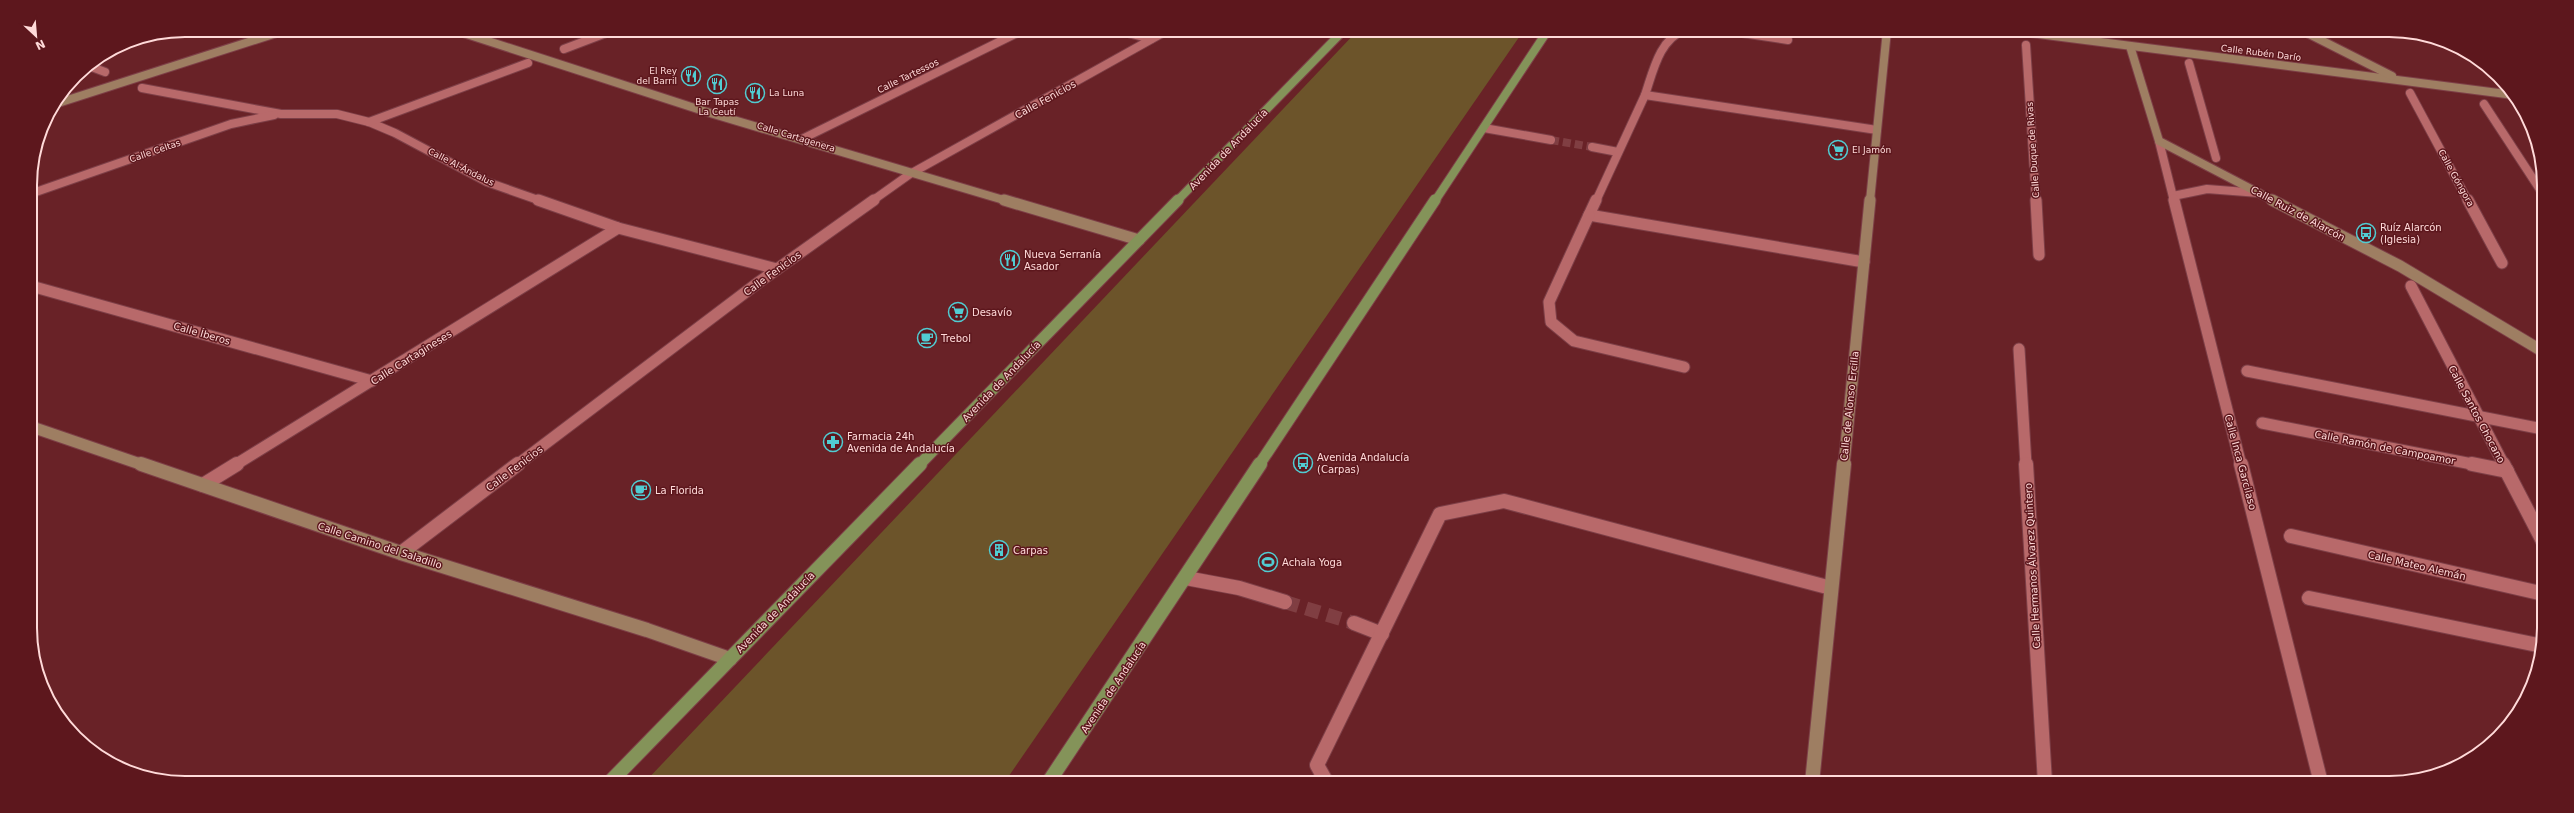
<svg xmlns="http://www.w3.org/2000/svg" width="2574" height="813" font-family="'DejaVu Sans',sans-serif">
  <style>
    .green { fill: #6c542a }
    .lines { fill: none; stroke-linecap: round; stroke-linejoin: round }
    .street-tunnel-far1 { stroke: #803e42; stroke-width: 8; stroke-dasharray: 8 4; stroke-linecap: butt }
    .street-tunnel { stroke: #803e42; stroke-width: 14; stroke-dasharray: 14 8; stroke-linecap: butt }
    .street-far2-casing { stroke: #7d3f47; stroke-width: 10 }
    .street-far1-casing { stroke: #7d3f47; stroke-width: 13 }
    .street-casing { stroke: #7d3f47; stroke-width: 16 }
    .secondary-far2-casing { stroke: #7d3f47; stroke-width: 10 }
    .secondary-far1-casing { stroke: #7d3f47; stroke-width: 13 }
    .secondary-casing { stroke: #7d3f47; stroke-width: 16 }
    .primary-far2-casing { stroke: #7d3f47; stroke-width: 10 }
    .primary-far1-casing { stroke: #7d3f47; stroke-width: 13 }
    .primary-casing { stroke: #7d3f47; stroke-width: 16 }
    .street-far2 { stroke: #b8696a; stroke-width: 8 }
    .street-far1 { stroke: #b8696a; stroke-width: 11 }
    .street { stroke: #b8696a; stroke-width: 14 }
    .secondary-far2 { stroke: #9e7e62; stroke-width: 8 }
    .secondary-far1 { stroke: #9e7e62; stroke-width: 11 }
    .secondary { stroke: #9e7e62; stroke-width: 14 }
    .primary-far2 { stroke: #849359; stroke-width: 8 }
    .primary-far1 { stroke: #849359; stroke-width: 11 }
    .primary { stroke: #849359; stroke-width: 14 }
    .labels { text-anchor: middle; stroke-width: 3; stroke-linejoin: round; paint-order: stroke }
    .far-street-label { font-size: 9px; fill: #ffdad9; stroke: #5d171d }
    .far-poi-label { font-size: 9px; fill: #ffdad9; stroke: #5d171d; text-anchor: start }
    .street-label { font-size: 10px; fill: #ffdad9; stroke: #5d171d }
    .poi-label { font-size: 10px; fill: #ffdad9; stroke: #5d171d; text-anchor: start }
    .rim { fill: none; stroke: #ffdad9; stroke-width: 2 }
  </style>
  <rect width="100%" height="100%" fill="#692227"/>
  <polygon class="green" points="1358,30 1524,30 1004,783 644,783"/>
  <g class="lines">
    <polyline class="street-tunnel-far1" points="1551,140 1592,147"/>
    <polyline class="street-tunnel" points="1285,602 1354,623"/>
    <g class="street-far2-casing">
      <g id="street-far2">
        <polyline points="1116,30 1151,39"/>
        <polyline points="1722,30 1788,40"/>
        <polyline points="2026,45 2036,201"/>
        <polyline points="564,49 614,30"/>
        <polyline points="2189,63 2216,158"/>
        <polyline points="89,66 105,72"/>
        <polyline points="142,88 281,114 337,114 369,122 395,133 487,182 541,201"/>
        <polyline points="2410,93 2468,201"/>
        <path d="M1645,95c8,-23 14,-56 40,-65"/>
        <polyline points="2484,104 2541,191"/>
        <polyline points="369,122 528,63"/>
        <polyline points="1484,128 1551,140"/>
        <polyline points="802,139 1023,30"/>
        <polyline points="2159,141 2174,201"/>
        <polyline points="1592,147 1618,152"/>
        <polyline points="30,194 231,124 274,115"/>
        <polyline points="2173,196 2207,189 2259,193"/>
        <polyline points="872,201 910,174 1168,30"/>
        <polyline points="1596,201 1645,95 1877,130"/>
      </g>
    </g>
    <g class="street-far1-casing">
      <g id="street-far1">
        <polyline points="538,200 618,228 777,269"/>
        <polyline points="1596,200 1589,215 1864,262"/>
        <polyline points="2036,200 2039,255"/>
        <polyline points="2174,200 2241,465"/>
        <polyline points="2468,200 2502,263"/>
        <polyline points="1589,215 1549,302 1551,322 1574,341 1684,367"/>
        <polyline points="31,286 372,381"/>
        <polyline points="2411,286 2504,465"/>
        <polyline points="2019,349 2026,465"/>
        <polyline points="2247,371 2543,429"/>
        <polyline points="2262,423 2477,465"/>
        <polyline points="235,465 618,228"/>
        <polyline points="517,465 759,282 874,200"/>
      </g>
    </g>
    <g class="street-casing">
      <g id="street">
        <polyline points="2026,464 2045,783"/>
        <polyline points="2241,464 2321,783"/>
        <polyline points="2472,464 2507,471"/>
        <polyline points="2503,464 2543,541"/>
        <polyline points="203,485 237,464"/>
        <polyline points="2291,536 2544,594"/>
        <polyline points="401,553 518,464"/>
        <polyline points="1186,578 1239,588 1285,602"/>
        <polyline points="2309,598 2542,646"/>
        <polyline points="1354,623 1382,634"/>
        <polyline points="1327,783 1317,765 1440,514 1504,501 1831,588"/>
      </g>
    </g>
    <g class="secondary-far2-casing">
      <g id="secondary-far2">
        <polyline points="454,30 710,113 1007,201"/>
        <polyline points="2006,30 2514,95"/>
        <polyline points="2301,30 2392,76"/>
        <polyline points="2130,46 2159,141 2274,201"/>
        <polyline points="55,104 286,30"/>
        <polyline points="1870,201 1887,30"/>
      </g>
    </g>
    <g class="secondary-far1-casing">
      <g id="secondary-far1">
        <polyline points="1004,200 1139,240"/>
        <polyline points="2272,200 2400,266 2542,351"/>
        <polyline points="32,427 143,465"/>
        <polyline points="1844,465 1870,200"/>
      </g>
    </g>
    <g class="secondary-casing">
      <g id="secondary">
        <polyline points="141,464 401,553 647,630 730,659"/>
        <polyline points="1812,783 1844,464"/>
      </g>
    </g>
    <g class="primary-far2-casing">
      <g id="primary-far2">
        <polyline points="1177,201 1344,30"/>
        <polyline points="1435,201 1548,30"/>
      </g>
    </g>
    <g class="primary-far1-casing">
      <g id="primary-far1">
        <polyline points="919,465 1178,200"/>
        <polyline points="1259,465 1435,200"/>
      </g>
    </g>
    <g class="primary-casing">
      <g id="primary">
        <polyline points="609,783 920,464"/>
        <polyline points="1048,783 1260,464"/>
      </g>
    </g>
    <use href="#street-far2" class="street-far2"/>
    <use href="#street-far1" class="street-far1"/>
    <use href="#street" class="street"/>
    <use href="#secondary-far2" class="secondary-far2"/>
    <use href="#secondary-far1" class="secondary-far1"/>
    <use href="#secondary" class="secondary"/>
    <use href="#primary-far2" class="primary-far2"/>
    <use href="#primary-far1" class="primary-far1"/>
    <use href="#primary" class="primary"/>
  </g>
  <defs>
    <g id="restaurant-ring" transform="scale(1)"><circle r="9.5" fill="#5d171d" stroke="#51ccd2" stroke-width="1.5"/><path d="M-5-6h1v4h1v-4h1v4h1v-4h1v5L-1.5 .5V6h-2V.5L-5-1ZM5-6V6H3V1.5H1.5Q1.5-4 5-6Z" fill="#51ccd2"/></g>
    <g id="supermarket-ring" transform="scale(1)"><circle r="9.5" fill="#5d171d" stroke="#51ccd2" stroke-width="1.5"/><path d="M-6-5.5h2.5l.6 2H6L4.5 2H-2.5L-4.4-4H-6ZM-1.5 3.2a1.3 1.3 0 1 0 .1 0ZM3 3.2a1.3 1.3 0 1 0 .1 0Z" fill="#51ccd2"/></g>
    <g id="bus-ring" transform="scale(1)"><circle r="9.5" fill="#5d171d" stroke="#51ccd2" stroke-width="1.5"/><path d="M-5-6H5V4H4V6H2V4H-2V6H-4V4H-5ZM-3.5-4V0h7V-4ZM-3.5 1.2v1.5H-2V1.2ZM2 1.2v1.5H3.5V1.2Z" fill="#51ccd2"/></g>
    <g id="cafe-ring" transform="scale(1)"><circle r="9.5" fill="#5d171d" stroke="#51ccd2" stroke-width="1.5"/><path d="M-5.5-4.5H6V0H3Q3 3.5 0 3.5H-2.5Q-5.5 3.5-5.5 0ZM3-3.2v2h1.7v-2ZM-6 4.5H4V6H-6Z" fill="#51ccd2"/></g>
    <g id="pharmacy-ring" transform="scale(1)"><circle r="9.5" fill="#5d171d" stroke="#51ccd2" stroke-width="1.5"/><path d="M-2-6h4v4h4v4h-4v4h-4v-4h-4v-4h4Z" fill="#51ccd2"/></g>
    <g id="building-ring" transform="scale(1)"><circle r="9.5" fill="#5d171d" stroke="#51ccd2" stroke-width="1.5"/><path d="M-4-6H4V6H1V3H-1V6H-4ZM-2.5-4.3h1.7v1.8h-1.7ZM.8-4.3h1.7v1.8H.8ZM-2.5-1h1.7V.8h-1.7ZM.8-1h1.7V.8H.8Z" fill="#51ccd2"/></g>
    <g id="stadium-ring" transform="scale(1)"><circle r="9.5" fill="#5d171d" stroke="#51ccd2" stroke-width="1.5"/><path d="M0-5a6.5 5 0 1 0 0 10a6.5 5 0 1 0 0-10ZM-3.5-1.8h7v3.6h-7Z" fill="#51ccd2"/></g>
  </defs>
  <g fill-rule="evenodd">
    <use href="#restaurant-ring" x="691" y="76"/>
    <use href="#restaurant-ring" x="717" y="84"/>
    <use href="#restaurant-ring" x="755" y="93"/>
    <use href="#supermarket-ring" x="1838" y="150"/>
    <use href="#bus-ring" x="2366" y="233"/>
    <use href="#restaurant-ring" x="1010" y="260"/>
    <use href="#supermarket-ring" x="958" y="312"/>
    <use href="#cafe-ring" x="927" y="338"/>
    <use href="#pharmacy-ring" x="833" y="442"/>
    <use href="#bus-ring" x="1303" y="463"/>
    <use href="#cafe-ring" x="641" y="490"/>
    <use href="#building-ring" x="999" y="550"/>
    <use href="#stadium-ring" x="1268" y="562"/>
  </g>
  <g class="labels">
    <g class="far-street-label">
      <text transform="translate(2261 53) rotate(7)" y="3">Calle Rubén Darío</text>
      <text transform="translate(908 76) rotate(-26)" y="3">Calle Tartessos</text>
      <text transform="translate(796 137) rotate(17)" y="3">Calle Cartagenera</text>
      <text transform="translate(2033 150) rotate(-94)" y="3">Calle Duque de Rivas</text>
      <text transform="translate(155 151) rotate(-19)" y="3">Calle Celtas</text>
      <text transform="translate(461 167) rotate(27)" y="3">Calle Al-Ándalus</text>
      <text transform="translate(2456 178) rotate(61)" y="3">Calle Góngora</text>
    </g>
    <g class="far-poi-label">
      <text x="677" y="74" text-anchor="end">El Rey<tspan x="677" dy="10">del Barril</tspan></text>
      <text x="769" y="96">La Luna</text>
      <text x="717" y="105" text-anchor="middle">Bar Tapas<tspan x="717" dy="10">La Ceutí</tspan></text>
      <text x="1852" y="153">El Jamón</text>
    </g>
    <g class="street-label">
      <text transform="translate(1045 99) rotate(-29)" y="4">Calle Fenicios</text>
      <text transform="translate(1228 149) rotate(-46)" y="4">Avenida de Andalucía</text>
      <text transform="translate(2298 213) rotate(28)" y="4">Calle Ruiz de Alarcón</text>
      <text transform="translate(772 273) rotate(-36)" y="4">Calle Fenicios</text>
      <text transform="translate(202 333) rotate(16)" y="4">Calle Íberos</text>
      <text transform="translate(411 357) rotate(-32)" y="4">Calle Cartagineses</text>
      <text transform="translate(1001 381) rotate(-46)" y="4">Avenida de Andalucía</text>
      <text transform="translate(1849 406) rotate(-84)" y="4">Calle de Alonso Ercilla</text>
      <text transform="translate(2477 414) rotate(62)" y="4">Calle Santos Chocano</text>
      <text transform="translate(2385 447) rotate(11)" y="4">Calle Ramón de Campoamor</text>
      <text transform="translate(2241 462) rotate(75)" y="4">Calle Inca Garcilaso</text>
      <text transform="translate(514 468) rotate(-37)" y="4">Calle Fenicios</text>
      <text transform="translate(380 545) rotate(18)" y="4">Calle Camino del Saladillo</text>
      <text transform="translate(2417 565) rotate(13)" y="4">Calle Mateo Alemán</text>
      <text transform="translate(2032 566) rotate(-93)" y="4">Calle Hermanos Álvarez Quintero</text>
      <text transform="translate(775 612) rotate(-46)" y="4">Avenida de Andalucía</text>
      <text transform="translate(1113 687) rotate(-56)" y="4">Avenida de Andalucía</text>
    </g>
    <g class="poi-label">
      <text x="2380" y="231">Ruíz Alarcón<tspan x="2380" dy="12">(Iglesia)</tspan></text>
      <text x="1024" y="258">Nueva Serranía<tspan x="1024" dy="12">Asador</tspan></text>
      <text x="972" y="316">Desavío</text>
      <text x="941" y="342">Trebol</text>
      <text x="847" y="440">Farmacia 24h<tspan x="847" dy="12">Avenida de Andalucía</tspan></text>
      <text x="1317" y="461">Avenida Andalucía<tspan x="1317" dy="12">(Carpas)</tspan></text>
      <text x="655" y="494">La Florida</text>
      <text x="1013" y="554">Carpas</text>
      <text x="1282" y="566">Achala Yoga</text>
    </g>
  </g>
  <path d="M0 0H2574V813H0ZM185 37H2389A148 148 0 0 1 2537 185V628A148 148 0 0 1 2389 776H185A148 148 0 0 1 37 628V185A148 148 0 0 1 185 37Z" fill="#5d171d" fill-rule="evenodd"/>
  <path class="rim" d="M185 37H2389A148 148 0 0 1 2537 185V628A148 148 0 0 1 2389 776H185A148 148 0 0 1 37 628V185A148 148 0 0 1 185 37Z"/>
  <g transform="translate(36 36) rotate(154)" stroke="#5d171d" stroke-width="3" paint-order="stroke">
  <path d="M0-3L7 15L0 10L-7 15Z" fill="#ffdad9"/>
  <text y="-6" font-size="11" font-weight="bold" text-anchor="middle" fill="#ffdad9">N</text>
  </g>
</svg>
